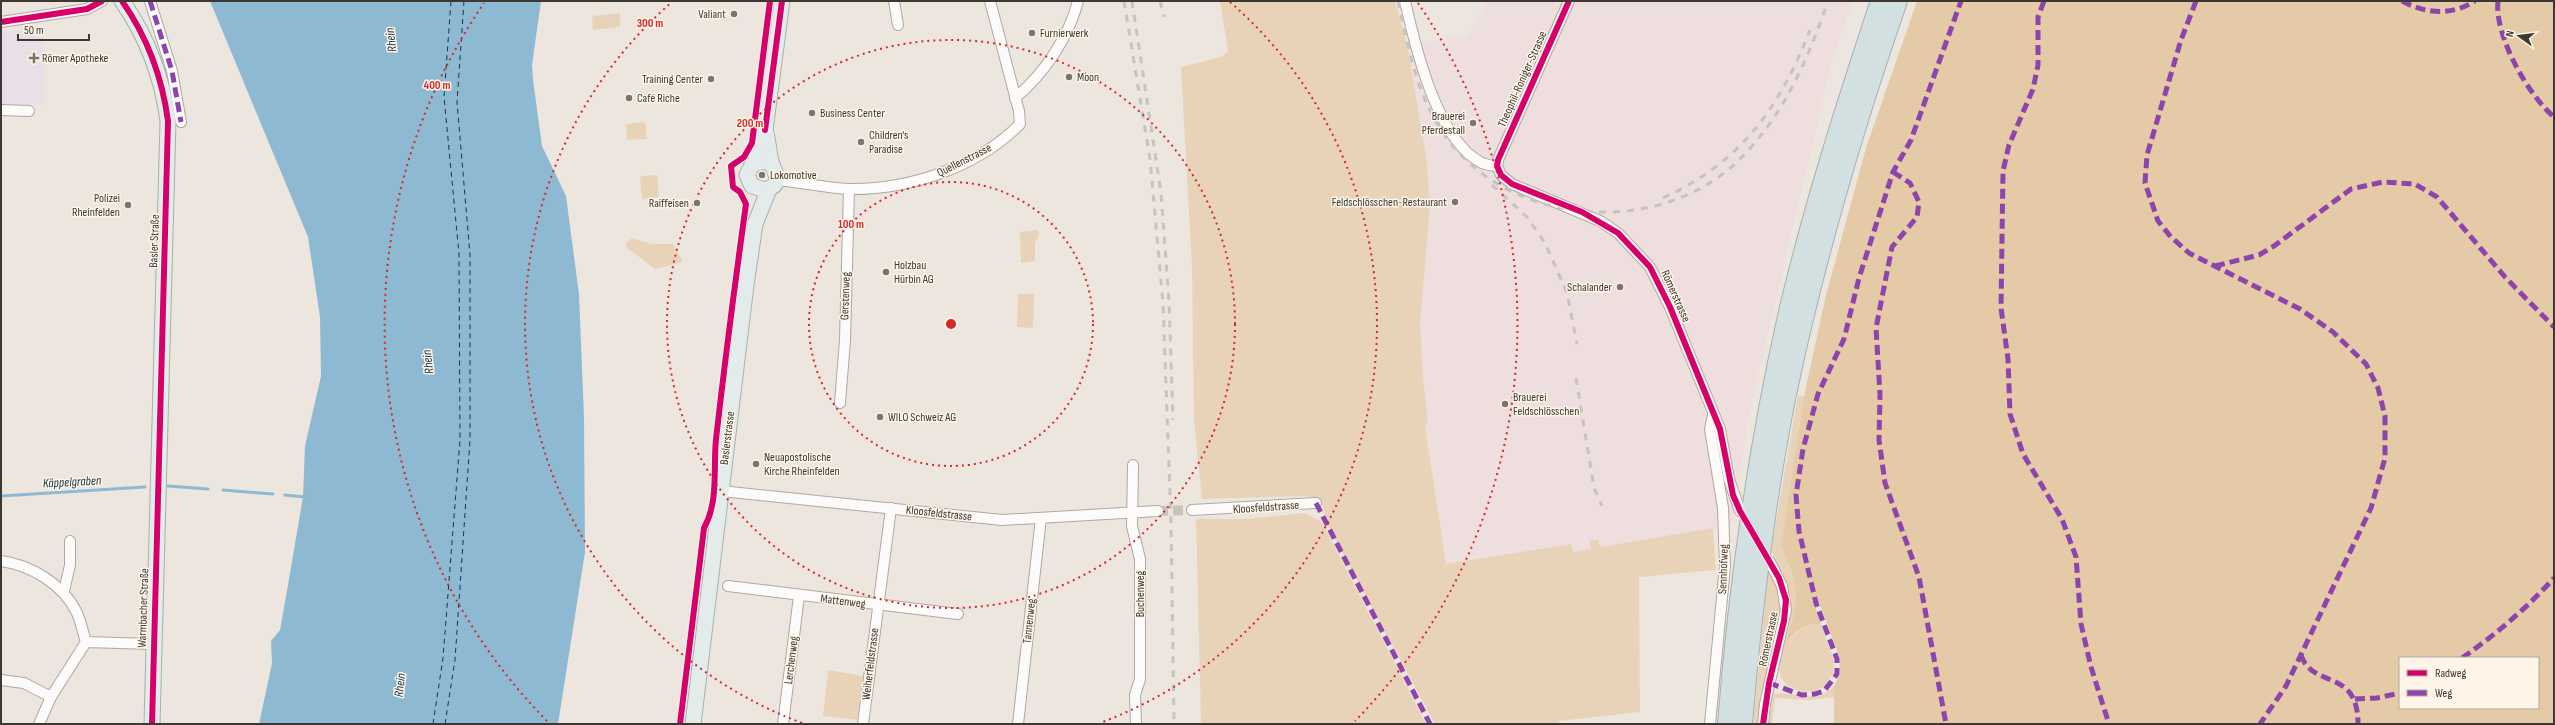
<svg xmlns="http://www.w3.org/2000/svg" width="2555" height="725" font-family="'Sofia Sans Condensed',sans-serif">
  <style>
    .commercial { fill: #e9dfe7 }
    .industrial { fill: #efdede }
    .green { fill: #e8d3b9 }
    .forest { fill: #e4caa7; fill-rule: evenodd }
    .water { fill: #8db9d2 }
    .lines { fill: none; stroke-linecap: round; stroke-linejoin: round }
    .stream { stroke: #8db9d2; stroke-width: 3 }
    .ferry { stroke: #183648; stroke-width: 1; stroke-dasharray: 5 4; stroke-linecap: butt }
    .street-tunnel { stroke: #cac3bc; stroke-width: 10; stroke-dasharray: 10 5; stroke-linecap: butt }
    .street-casing { stroke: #ada8a2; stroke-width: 12 }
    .primary-casing { stroke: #a5b1ae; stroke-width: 17 }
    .highway-casing { stroke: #a5b1ae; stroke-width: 20 }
    .street { stroke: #fcfbfa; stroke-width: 10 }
    .primary { stroke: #e3ebeb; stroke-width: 15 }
    .highway { stroke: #d3e0e1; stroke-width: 18 }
    .rail { stroke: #c5c4c2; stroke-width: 3; stroke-dasharray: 7 7; stroke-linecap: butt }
    .quiet { stroke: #8e44ad; stroke-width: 5; stroke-dasharray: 10 5; stroke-linecap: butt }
    .cycleway-casing { stroke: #fef5e8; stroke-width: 8 }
    .cycleway { stroke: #d6006c; stroke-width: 6 }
    .ring { fill: none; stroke: #d62828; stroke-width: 2; stroke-dasharray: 2 4 }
    .poi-dot { fill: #7b756e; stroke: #fef5e8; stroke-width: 1.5 }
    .labels { text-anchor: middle; stroke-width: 3; stroke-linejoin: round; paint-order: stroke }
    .poi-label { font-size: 12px; fill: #3d3832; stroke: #fef5e8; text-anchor: start }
    .street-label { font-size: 12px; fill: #3d3832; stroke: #fef5e8 }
    .water-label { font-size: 13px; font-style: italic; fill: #183648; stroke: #fef5e8 }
    .centre { fill: #d62828; stroke: #fef5e8; stroke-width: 2 }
    .ring-label { font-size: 12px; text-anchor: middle; font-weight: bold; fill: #d62828; stroke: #fef5e8; stroke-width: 3; stroke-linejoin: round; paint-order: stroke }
  </style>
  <rect width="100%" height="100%" fill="#ede6de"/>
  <polygon class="commercial" points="43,29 45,105 1,105 1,31"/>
  <polygon class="industrial" points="1487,1 1853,1 1832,61 1749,414 1732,525 1599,547 1598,539 1591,549 1572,552 1571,544 1446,564 1425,426 1428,420 1423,378 1420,323 1430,205 1426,156 1407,44 1468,36"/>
  <g class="green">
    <polygon points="1220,1 1395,1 1407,44 1426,156 1430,205 1420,323 1423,378 1428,421 1425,426 1446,564 1571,544 1573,552 1591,549 1589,541 1598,539 1600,547 1713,528 1716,570 1639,577 1640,712 1559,721 1558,724 1435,724 1328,526 1321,500 1305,496 1202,499 1194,421 1192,267 1181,67 1221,57 1228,51"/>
    <polygon points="620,13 620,27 593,30 592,16"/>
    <polygon points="645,122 647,139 627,140 626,124"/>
    <polygon points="657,175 659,197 642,199 640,176"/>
    <polygon points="1038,230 1039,235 1035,243 1035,261 1021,263 1020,232"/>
    <polygon points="632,238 651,244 673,244 683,262 655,269 626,247 626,243"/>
    <polygon points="1018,294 1034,294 1033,328 1017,327"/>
    <path d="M1798,395l6,1 -23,149 12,31 3,21 -3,21 -8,24c13,-10 18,-19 36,-18l13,36 -1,14 -9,12 -8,5 -14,1 -14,-6 -7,-8 -2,-11 11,-45 1,-22 -5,-18 -15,-31z"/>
    <polygon points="1304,513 1322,522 1426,724 1201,724 1196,519 1246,519"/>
    <path d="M1768,571c6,8 11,15 12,25 5,32 -14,95 -21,128h-6z"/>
    <polygon points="828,670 863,676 857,720 823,716"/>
    <path d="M1834,686l1,11 -25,3 -35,-2 -3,26h-3l3,-28 3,-2c21,-4 39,13 59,-8z"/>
  </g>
  <path class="forest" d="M1917,1h637v723h-720v-38l6,-11 -1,-19 -20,-54 -5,2 7,20c-17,-1 -25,7 -36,19l8,-25 3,-21 -3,-21 -12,-31 23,-149 22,-101 40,-147zM2400,658h138v50h-138z"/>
  <polygon class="water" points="210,1 541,1 532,65 533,80 542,146 566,196 579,294 584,418 585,552 558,724 259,724 272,663 271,641 280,630 288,585 303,497 305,446 321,376 320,317 308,237"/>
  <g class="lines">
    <g class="stream">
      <polyline points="168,486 208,489"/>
      <polyline points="223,490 273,494"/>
      <polyline points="285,495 305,497"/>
      <polyline points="1,496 145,487"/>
    </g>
    <g class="ferry">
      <polyline points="433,724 443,658 460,440 459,254 444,97 451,1"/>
      <polyline points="445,724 455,660 470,440 470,255 457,102 464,1"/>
    </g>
    <polyline class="street-tunnel" points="1158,511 1192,510"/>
    <g class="street-casing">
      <g id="street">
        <polyline points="150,1 172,71 181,122"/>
        <polyline points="894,1 898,25"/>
        <path d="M1405,1c10,45 32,140 77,162 5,2 11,3 15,3"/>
        <polyline points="1569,1 1498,160 1497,166 1501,175 1512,184 1600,221 1618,233 1650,267 1670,307 1720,429 1729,479 1740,511"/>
        <polyline points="1,22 87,9 102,1"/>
        <path d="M1015,98c29,-24 54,-61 63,-97"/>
        <polyline points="1,110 29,111"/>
        <path d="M776,180c25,2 49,8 73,9 60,1 129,-22 171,-65l-1,-13 -29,-110"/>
        <polyline points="840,403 845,340 849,189"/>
        <polyline points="1133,465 1132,526 1140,559 1140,679 1135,695 1136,724"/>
        <polyline points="721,491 1002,520 1158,511"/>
        <polyline points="1192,510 1316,503"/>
        <path d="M1,561c30,4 62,23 76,52 4,9 6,20 9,29"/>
        <polyline points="728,586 958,614"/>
        <polyline points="64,591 70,565 70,541"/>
        <polyline points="1,680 24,683 51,697"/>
        <polyline points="39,724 51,697 86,642 153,644"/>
        <polyline points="783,724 799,596"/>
        <polyline points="863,724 891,508"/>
        <polyline points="1018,724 1041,518"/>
        <polyline points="1710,724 1725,566 1723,508 1710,429 1713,415"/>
        <polyline points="1763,724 1765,704 1786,610 1782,586 1770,562"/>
      </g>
    </g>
    <g class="primary-casing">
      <g id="primary">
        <path d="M122,1c26,37 40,75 46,120l-16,603"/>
        <path d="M766,133c2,9 3,19 5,28 3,12 14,23 -6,29l-13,-4 -5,-11 5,-10 11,-4 9,3"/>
        <polyline points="755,163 765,130 782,1"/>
        <polyline points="693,724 746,285 755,224 769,189"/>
      </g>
    </g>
    <g class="highway-casing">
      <g id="highway">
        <path d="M1727,724c11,-139 30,-276 61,-412 25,-106 58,-209 92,-311"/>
        <path d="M1743,724c9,-109 22,-218 43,-325 28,-135 67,-268 112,-398"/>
      </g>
    </g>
    <use href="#street" class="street"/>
    <use href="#primary" class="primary"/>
    <use href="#highway" class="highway"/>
    <g class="rail">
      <polyline points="1124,1 1150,159 1163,303 1171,521 1174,724"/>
      <polyline points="1132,1 1161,193 1169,301 1173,420"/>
      <polyline points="1160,1 1164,17"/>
      <path d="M1398,1c9,40 16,81 36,117 57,108 222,125 306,41 44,-44 68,-100 88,-158"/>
      <polyline points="1492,185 1527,217 1545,243 1567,293 1577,344"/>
      <path d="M1663,198c78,-36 116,-89 147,-168"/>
      <polyline points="1576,378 1594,488 1602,506"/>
    </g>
    <g class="quiet">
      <polyline points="150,1 172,71 181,122"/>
      <polyline points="2044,1 2038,17 2038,65 2033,89 2009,145 2003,171 2001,308 2008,359 2010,414 2023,454 2062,519 2076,557 2081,624 2091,667 2109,724"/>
      <polyline points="2196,1 2181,40 2147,155 2145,183 2158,221 2171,237 2189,253 2300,309 2333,332 2366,364 2378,388 2385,416 2385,458 2371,508 2286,686 2260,724"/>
      <path d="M2402,1c24,13 49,15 73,0"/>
      <path d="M2498,1c-4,34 30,94 56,116"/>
      <polyline points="1893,172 1910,183 1919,202 1917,217 1892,247 1876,328 1880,394 1879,440 1885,483 1919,577 1946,724"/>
      <polyline points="2215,266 2259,255 2274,246 2351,189 2383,182 2415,184 2437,197 2505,277 2554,327"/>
      <polyline points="1316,503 1430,724"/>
      <path d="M2301,655c12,35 57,12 57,69"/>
      <path d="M2462,658c33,-23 65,-50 92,-80"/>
      <polyline points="1769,683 1802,695 1815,694 1824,691 1837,674 1837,659 1816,603 1799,531 1796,495 1803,449 1818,394 1844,339 1859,278 1893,172 1911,140 1961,1"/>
      <polyline points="2355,699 2377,698 2400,693"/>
    </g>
    <g class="cycleway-casing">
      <g id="cycleway">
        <path d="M122,1c26,37 40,75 46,120l-16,603"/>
        <polyline points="1569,1 1498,160 1497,166 1501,175 1512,184 1582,212 1618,233 1650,267 1670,307 1720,429 1733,495 1740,511 1779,578 1786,600 1784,621 1769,683 1763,724"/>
        <polyline points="1,22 87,9 102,1"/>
        <polyline points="765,130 782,1"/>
        <path d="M680,724l24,-196c15,-27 9,-60 12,-89 9,-79 19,-156 30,-235l-6,-12 -7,-5 -2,-21 13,-9 8,-14 18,-142"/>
      </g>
    </g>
    <use href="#cycleway" class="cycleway"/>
  </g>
  <g class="ring">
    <circle cx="951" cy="324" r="142"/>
    <circle cx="951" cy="324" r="284"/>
    <path d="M802 723A426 426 0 0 1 672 2M1230 2A426 426 0 0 1 1100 723"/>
    <path d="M547 721A567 567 0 0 1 484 3M1418 3A567 567 0 0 1 1355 721"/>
  </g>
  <g class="poi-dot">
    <circle cx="734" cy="14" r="4"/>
    <circle cx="1032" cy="33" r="4"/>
    <path d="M32 52h4v4h4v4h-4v4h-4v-4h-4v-4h4z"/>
    <circle cx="1069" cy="77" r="4"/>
    <circle cx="711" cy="79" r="4"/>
    <circle cx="629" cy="98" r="4"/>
    <circle cx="812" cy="113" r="4"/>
    <circle cx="1473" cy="123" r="4"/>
    <circle cx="861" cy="142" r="4"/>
    <circle cx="762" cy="175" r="4"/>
    <circle cx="1455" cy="202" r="4"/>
    <circle cx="697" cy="203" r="4"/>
    <circle cx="128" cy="205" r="4"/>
    <circle cx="886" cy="272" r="4"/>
    <circle cx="1620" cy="287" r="4"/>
    <circle cx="1505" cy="404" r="4"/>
    <circle cx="880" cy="417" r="4"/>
    <circle cx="756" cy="464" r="4"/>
  </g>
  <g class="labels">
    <g class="poi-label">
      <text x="726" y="18" text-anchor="end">Valiant</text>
      <text x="1040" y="37">Furnierwerk</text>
      <text x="42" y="62">Römer Apotheke</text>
      <text x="1077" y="81">Moon</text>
      <text x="703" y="83" text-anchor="end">Training Center</text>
      <text x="637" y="102">Café Riche</text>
      <text x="820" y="117">Business Center</text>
      <text x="1465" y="120" text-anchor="end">Brauerei<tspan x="1465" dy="14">Pferdestall</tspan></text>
      <text x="869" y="139">Children's<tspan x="869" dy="14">Paradise</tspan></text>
      <text x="770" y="179">Lokomotive</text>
      <text x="120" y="202" text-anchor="end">Polizei<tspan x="120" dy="14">Rheinfelden</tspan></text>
      <text x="1447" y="206" text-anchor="end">Feldschlösschen-Restaurant</text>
      <text x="689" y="207" text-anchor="end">Raiffeisen</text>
      <text x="894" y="269">Holzbau<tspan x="894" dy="14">Hürbin AG</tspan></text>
      <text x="1612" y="291" text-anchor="end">Schalander</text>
      <text x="1513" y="401">Brauerei<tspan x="1513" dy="14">Feldschlösschen</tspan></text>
      <text x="888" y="421">WILO Schweiz AG</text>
      <text x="764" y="461">Neuapostolische<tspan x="764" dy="14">Kirche Rheinfelden</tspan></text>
    </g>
    <g class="street-label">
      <text transform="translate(1522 79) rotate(-66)" y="4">Theophil-Roniger-Strasse</text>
      <text transform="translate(964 160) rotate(-27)" y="4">Quellenstrasse</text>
      <text transform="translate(154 241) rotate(-88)" y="4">Basler Straße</text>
      <text transform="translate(845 296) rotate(-88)" y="4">Gerstenweg</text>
      <text transform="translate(1676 296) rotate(66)" y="4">Römerstrasse</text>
      <text transform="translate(727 438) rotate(-83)" y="4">Baslerstrasse</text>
      <text transform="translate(1266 507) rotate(-4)" y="4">Kloosfeldstrasse</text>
      <text transform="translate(939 513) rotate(6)" y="4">Kloosfeldstrasse</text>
      <text transform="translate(1723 569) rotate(-88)" y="4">Sennhofweg</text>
      <text transform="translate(1140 594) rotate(-90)" y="4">Buchenweg</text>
      <text transform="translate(843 601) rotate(7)" y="4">Mattenweg</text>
      <text transform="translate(143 608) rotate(-88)" y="4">Warmbacher Straße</text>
      <text transform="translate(1029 621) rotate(-84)" y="4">Tannenweg</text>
      <text transform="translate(1768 639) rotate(-78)" y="4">Römerstrasse</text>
      <text transform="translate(791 660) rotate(-83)" y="4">Lerchenweg</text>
      <text transform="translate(870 664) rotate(-83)" y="4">Weiherfeldstrasse</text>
    </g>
    <g class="water-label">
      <text transform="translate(390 40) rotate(-97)" y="5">Rhein</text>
      <text transform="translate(427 362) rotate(-97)" y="5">Rhein</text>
      <text transform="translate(72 481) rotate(-3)" y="5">Käppelgraben</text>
      <text transform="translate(399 685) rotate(-84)" y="5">Rhein</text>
    </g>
  </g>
  <circle cx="951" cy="324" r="6" class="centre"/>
  <g class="ring-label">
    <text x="650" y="27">300 m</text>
    <text x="437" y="89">400 m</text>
    <text x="750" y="127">200 m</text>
    <text x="851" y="228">100 m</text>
  </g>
  <rect width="2555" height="725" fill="none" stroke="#3d3832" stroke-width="4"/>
  <rect x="2399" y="657" width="140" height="52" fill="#fef5e8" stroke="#b1a99f"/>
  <rect x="2407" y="670" width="20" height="6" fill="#d6006c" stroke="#b1a99f"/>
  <text x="2435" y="677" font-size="12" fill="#3d3832">Radweg</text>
  <rect x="2407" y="690" width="20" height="6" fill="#8e44ad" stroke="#b1a99f"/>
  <text x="2435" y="697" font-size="12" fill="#3d3832">Weg</text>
  <g transform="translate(2519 36) rotate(284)" stroke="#fef5e8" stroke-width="3" paint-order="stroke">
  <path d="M0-3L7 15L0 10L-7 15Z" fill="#3d3832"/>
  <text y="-6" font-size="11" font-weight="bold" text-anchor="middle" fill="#3d3832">N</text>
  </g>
  <path d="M18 34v6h71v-6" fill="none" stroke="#3d3832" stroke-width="2"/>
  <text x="24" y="34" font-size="12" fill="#3d3832" stroke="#fef5e8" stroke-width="3" paint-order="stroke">50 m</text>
</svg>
